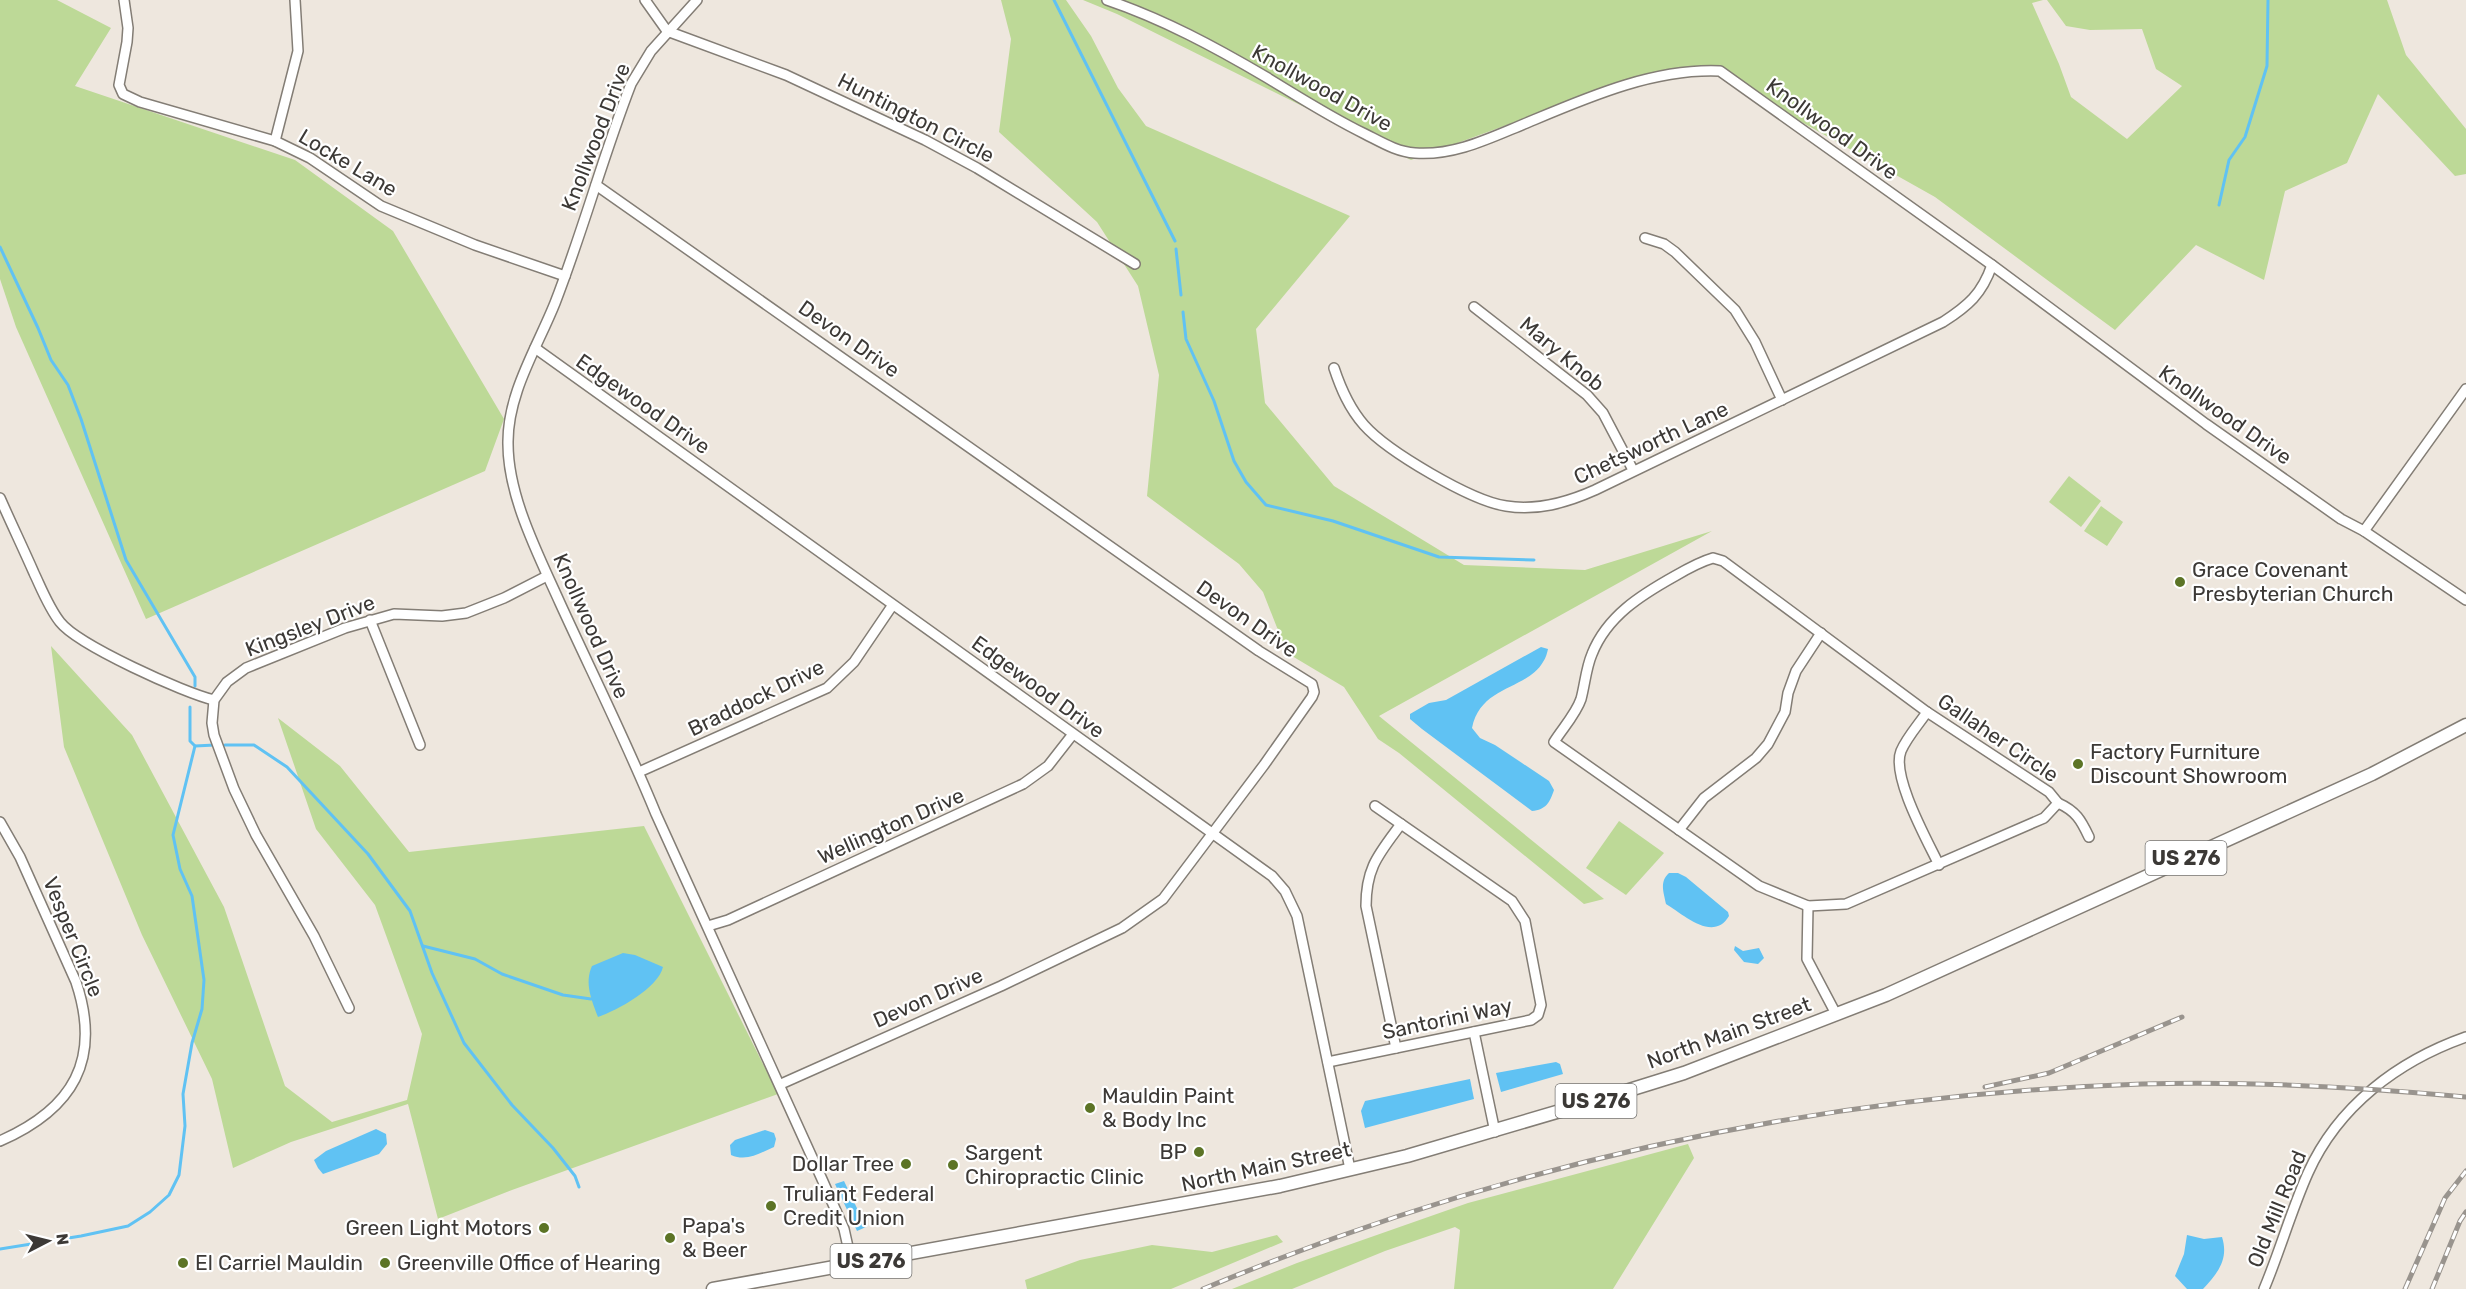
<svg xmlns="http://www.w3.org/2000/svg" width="2466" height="1289" font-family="Rubik,sans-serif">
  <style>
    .green { fill: #bdd997 }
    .water { fill: #60c2f3 }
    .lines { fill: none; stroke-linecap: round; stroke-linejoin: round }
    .stream { stroke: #60c2f3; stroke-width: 3 }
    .minor-casing { stroke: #837d75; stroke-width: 12 }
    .major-casing { stroke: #837d75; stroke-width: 15 }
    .minor { stroke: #fff; stroke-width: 9 }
    .major { stroke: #fff; stroke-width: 12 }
    .rail-casing { stroke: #99948e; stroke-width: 5 }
    .rail { stroke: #fff; stroke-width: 3; stroke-dasharray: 9; stroke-linecap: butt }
    .poi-dot { fill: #5c7426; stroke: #fff; stroke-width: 2 }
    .labels { text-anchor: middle; stroke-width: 4.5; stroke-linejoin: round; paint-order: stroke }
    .shield { fill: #fff; stroke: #767472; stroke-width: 1.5 }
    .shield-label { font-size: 20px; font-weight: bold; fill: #3c3936 }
    .street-label { font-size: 21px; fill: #3c3936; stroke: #fff }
    .poi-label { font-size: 21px; fill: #3c3936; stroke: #fff; text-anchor: start }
  </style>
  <rect width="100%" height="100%" fill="#eee7de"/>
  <g class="green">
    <polygon points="0,0 57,0 111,28 75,86 295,160 393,231 504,419 485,471 146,619 16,327 0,279"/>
    <polygon points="1001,0 1066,0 1091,36 1118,88 1146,126 1350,216 1256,329 1265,403 1334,486 1464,565 1585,570 1712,531 1379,716 1604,899 1584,904 1399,753 1378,739 1344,687 1287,653 1263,592 1239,564 1147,496 1159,375 1138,286 1097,222 999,132 1011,39"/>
    <polygon points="1083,0 2043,0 2032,3 2059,64 2071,97 2127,139 2182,86 2156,69 2142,29 2090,30 2066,26 2047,0 2387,0 2406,55 2466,129 2466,174 2455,176 2378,94 2347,163 2285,191 2264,280 2196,245 2115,330 1935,197 1709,70 1594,93 1411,160 1117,14"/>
    <polygon points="2069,476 2101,501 2081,527 2049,502"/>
    <polygon points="2101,506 2123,522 2107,546 2084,531"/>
    <polygon points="51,646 132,735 224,907 285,1086 332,1122 407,1100 422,1034 375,905 316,829 278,718 340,766 409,852 644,826 778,1094 512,1190 438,1219 408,1104 291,1142 233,1168 212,1079 142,935 64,747"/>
    <polygon points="1619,821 1664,853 1626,895 1586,868"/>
    <polygon points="1688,1144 1694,1158 1613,1289 1454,1289 1460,1230 1455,1227 1385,1251 1292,1289 1232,1289 1297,1263 1468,1203"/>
    <polygon points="1277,1235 1283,1242 1171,1289 1027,1289 1025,1280 1080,1260 1152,1245 1212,1252"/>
  </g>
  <g class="water">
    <path d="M1541,647l7,2c-1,4 -2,9 -5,13 -16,28 -62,23 -71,66l8,10 15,7 54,36 5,9c-4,12 -8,20 -22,21l-110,-82 -12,-10v-5l19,-11 17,-3z"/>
    <path d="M1669,873h9l8,4 42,35 1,4c-16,27 -46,-2 -63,-12 -2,-11 -7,-22 3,-31z"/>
    <polygon points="1735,946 1743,951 1759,948 1764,958 1758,964 1744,962 1734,950"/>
    <path d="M623,953l12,2 28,12c-5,21 -45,43 -65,50 -6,-16 -14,-34 -6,-51z"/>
    <polygon points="1556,1062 1560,1064 1563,1074 1501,1092 1496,1073"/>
    <polygon points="1470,1079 1474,1099 1365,1128 1361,1111 1365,1101"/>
    <polygon points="376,1129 386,1134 387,1144 379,1154 323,1174 318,1168 314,1160 326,1151"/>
    <path d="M765,1130l9,3 2,6 -2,8c-14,6 -27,15 -43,8l-1,-10 5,-5z"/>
    <polygon points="844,1181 866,1227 857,1231 835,1184"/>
    <path d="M2187,1235l17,4 18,-2c7,22 -4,36 -19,52h-16l-12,-13 9,-22z"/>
  </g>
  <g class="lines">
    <g class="stream">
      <polyline points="1054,0 1175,241"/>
      <polyline points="2219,205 2229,160 2245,137 2267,66 2268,0"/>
      <polyline points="0,247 38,328 51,360 68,385 81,419 126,560 195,677 195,686"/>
      <polyline points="1176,249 1181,295"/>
      <polyline points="1183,312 1186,339 1214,401 1234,461 1246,482 1266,505 1333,521 1439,557 1534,560"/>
      <polyline points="225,745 254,745 287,767 368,854 410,911 432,973 464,1043 512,1105 553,1148 575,1176 579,1187"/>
      <polyline points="195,746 215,745"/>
      <polyline points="423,946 475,959 502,974 563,995 591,999"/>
      <polyline points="0,1249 81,1236 128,1226 150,1212 169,1195 179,1175 185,1126 183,1094 192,1043 202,1009 204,980 192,896 180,869 173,835 195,746 190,741 190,707"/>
    </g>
    <g class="minor-casing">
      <g id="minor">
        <polyline points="124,0 128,28 127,42 119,85 123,94 140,102 275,141 310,158 381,206 475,245 565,276"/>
        <polyline points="645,0 667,31 786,75 925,140 977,168 1135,264"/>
        <path d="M697,0l-46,51 -20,33c-28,72 -48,147 -76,219 -18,45 -48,91 -47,141 0,53 31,112 52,159 32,70 67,140 96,211l165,363 23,52 8,36"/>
        <path d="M1107,0c56,19 108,47 159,77 33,20 64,40 99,57 16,8 32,18 50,19 39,3 75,-15 109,-29 62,-26 129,-56 196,-53l272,194 214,159 135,95 23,12 102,69"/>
        <polyline points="275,141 298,51 295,0"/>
        <polyline points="596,185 1259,651 1312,684 1314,692 1312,697 1264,765 1163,899 1122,928 1001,986 781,1084"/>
        <polyline points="1645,238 1664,244 1675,252 1735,310 1755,342 1782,400"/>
        <polyline points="1474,307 1587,395 1603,413 1633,470"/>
        <polyline points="535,348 1272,876 1285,891 1297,916 1350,1169"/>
        <path d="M1334,368c7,21 15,40 30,57 23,26 107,76 142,81 31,5 60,-3 89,-16l348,-168c25,-16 39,-28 49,-57"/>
        <path d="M0,498c11,25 23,50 34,75 8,17 15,35 26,49 18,23 124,71 154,78"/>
        <polyline points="2364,531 2466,389"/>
        <path d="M1713,558l10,3 204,151 122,80 9,11 -14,15 -198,86 -38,2 -49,-20 -205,-144c8,-13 22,-28 27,-43 4,-15 5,-31 11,-45 15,-38 49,-59 83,-78 12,-7 24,-14 38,-18z"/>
        <polyline points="370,620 420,745"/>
        <path d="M1927,712c-8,12 -20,25 -26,39 -10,25 26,89 38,114"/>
        <polyline points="639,772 827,688 854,662 892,606"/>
        <path d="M2058,803c18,8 23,17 31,34"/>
        <path d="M0,822l20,35 56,125c26,78 -3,127 -76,159"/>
        <polyline points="1679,830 1704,798 1756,758 1768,744 1785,712 1788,693 1796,671 1821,633"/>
        <polyline points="1808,906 1807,959 1836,1014"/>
        <polyline points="708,926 728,920 1023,784 1048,766 1073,734"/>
        <polyline points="349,1008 314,936 256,835 234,789 214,735 212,723 214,700 227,682 246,668 345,628 394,614 442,616 466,613 504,598 547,576"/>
        <polyline points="1474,1032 1495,1132"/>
        <path d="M1396,1048l-30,-142c0,-39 13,-52 35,-82"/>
        <polyline points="1328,1062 1531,1020 1538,1015 1541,1005 1525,921 1512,901 1375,806"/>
        <path d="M2264,1289c16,-38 27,-78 44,-116 30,-67 90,-112 158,-136"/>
      </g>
    </g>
    <g class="major-casing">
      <polyline id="major" points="713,1289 1280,1186 1407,1156 1594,1101 1684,1073 1886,995 2372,774 2466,725"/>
    </g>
    <use href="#minor" class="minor"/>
    <use href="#major" class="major"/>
    <g class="rail-casing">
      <g id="rail">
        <polyline points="1985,1087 2049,1073 2182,1017"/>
        <path d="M1203,1289c300,-125 613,-194 939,-205 108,-3 217,3 324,13"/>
        <polyline points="2405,1289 2445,1198 2466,1171"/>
        <polyline points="2432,1289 2460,1221 2466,1212"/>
      </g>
    </g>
    <use href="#rail" class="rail"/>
  </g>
  <g class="poi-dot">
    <circle cx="2180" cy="582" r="6"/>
    <circle cx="2078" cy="764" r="6"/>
    <circle cx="1090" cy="1108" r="6"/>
    <circle cx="1199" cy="1152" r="6"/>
    <circle cx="906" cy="1164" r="6"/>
    <circle cx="953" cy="1165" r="6"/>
    <circle cx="771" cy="1206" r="6"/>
    <circle cx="544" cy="1228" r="6"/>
    <circle cx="670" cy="1238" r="6"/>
    <circle cx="183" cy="1263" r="6"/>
    <circle cx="385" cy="1263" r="6"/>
  </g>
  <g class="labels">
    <g class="shield">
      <rect x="2145.5" y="841" width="81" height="34" rx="4.5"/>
      <rect x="1555.5" y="1084" width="81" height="34" rx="4.5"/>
      <rect x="830.5" y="1244" width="81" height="34" rx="4.5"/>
    </g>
    <g class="shield-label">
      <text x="2186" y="865">US 276</text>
      <text x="1596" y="1108">US 276</text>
      <text x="871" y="1268">US 276</text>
    </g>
    <g class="street-label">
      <text transform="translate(1322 88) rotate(29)" y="7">Knollwood Drive</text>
      <text transform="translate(916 118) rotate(27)" y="7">Huntington Circle</text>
      <text transform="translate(1832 129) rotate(36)" y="7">Knollwood Drive</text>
      <text transform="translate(596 137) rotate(-69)" y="7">Knollwood Drive</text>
      <text transform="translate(348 163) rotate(31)" y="7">Locke Lane</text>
      <text transform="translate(849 339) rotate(35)" y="7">Devon Drive</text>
      <text transform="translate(1562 354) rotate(40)" y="7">Mary Knob</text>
      <text transform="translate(643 404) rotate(35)" y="7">Edgewood Drive</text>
      <text transform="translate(2225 415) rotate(35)" y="7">Knollwood Drive</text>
      <text transform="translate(1651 443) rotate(-25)" y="7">Chetsworth Lane</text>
      <text transform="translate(1247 619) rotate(35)" y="7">Devon Drive</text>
      <text transform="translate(310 626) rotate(-21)" y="7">Kingsley Drive</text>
      <text transform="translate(591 626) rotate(66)" y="7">Knollwood Drive</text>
      <text transform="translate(1038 687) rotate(36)" y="7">Edgewood Drive</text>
      <text transform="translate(756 698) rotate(-26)" y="7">Braddock Drive</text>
      <text transform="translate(1998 738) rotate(34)" y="7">Gallaher Circle</text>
      <text transform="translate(891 826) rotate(-24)" y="7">Wellington Drive</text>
      <text transform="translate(73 937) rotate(68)" y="7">Vesper Circle</text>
      <text transform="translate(928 998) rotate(-24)" y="7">Devon Drive</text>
      <text transform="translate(1447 1019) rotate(-12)" y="7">Santorini Way</text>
      <text transform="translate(1729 1033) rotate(-20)" y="7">North Main Street</text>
      <text transform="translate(1266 1167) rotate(-12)" y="7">North Main Street</text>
      <text transform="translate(2277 1209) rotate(-68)" y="7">Old Mill Road</text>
    </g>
    <g class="poi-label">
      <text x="2192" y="577">Grace Covenant<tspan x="2192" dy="24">Presbyterian Church</tspan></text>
      <text x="2090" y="759">Factory Furniture<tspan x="2090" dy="24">Discount Showroom</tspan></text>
      <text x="1102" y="1103">Mauldin Paint<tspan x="1102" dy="24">&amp; Body Inc</tspan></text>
      <text x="1187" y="1159" text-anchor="end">BP</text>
      <text x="965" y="1160">Sargent<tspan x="965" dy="24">Chiropractic Clinic</tspan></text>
      <text x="894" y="1171" text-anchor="end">Dollar Tree</text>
      <text x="783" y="1201">Truliant Federal<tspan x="783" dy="24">Credit Union</tspan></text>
      <text x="682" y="1233">Papa's<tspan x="682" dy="24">&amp; Beer</tspan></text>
      <text x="532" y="1235" text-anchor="end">Green Light Motors</text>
      <text x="195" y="1270">El Carriel Mauldin</text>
      <text x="397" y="1270">Greenville Office of Hearing</text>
    </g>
  </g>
  <g transform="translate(48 1241) rotate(83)" stroke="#ffffff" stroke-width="4.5" paint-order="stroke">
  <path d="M0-4.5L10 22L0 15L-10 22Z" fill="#3c3936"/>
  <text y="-9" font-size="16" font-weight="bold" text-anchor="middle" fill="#3c3936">N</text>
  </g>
</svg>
